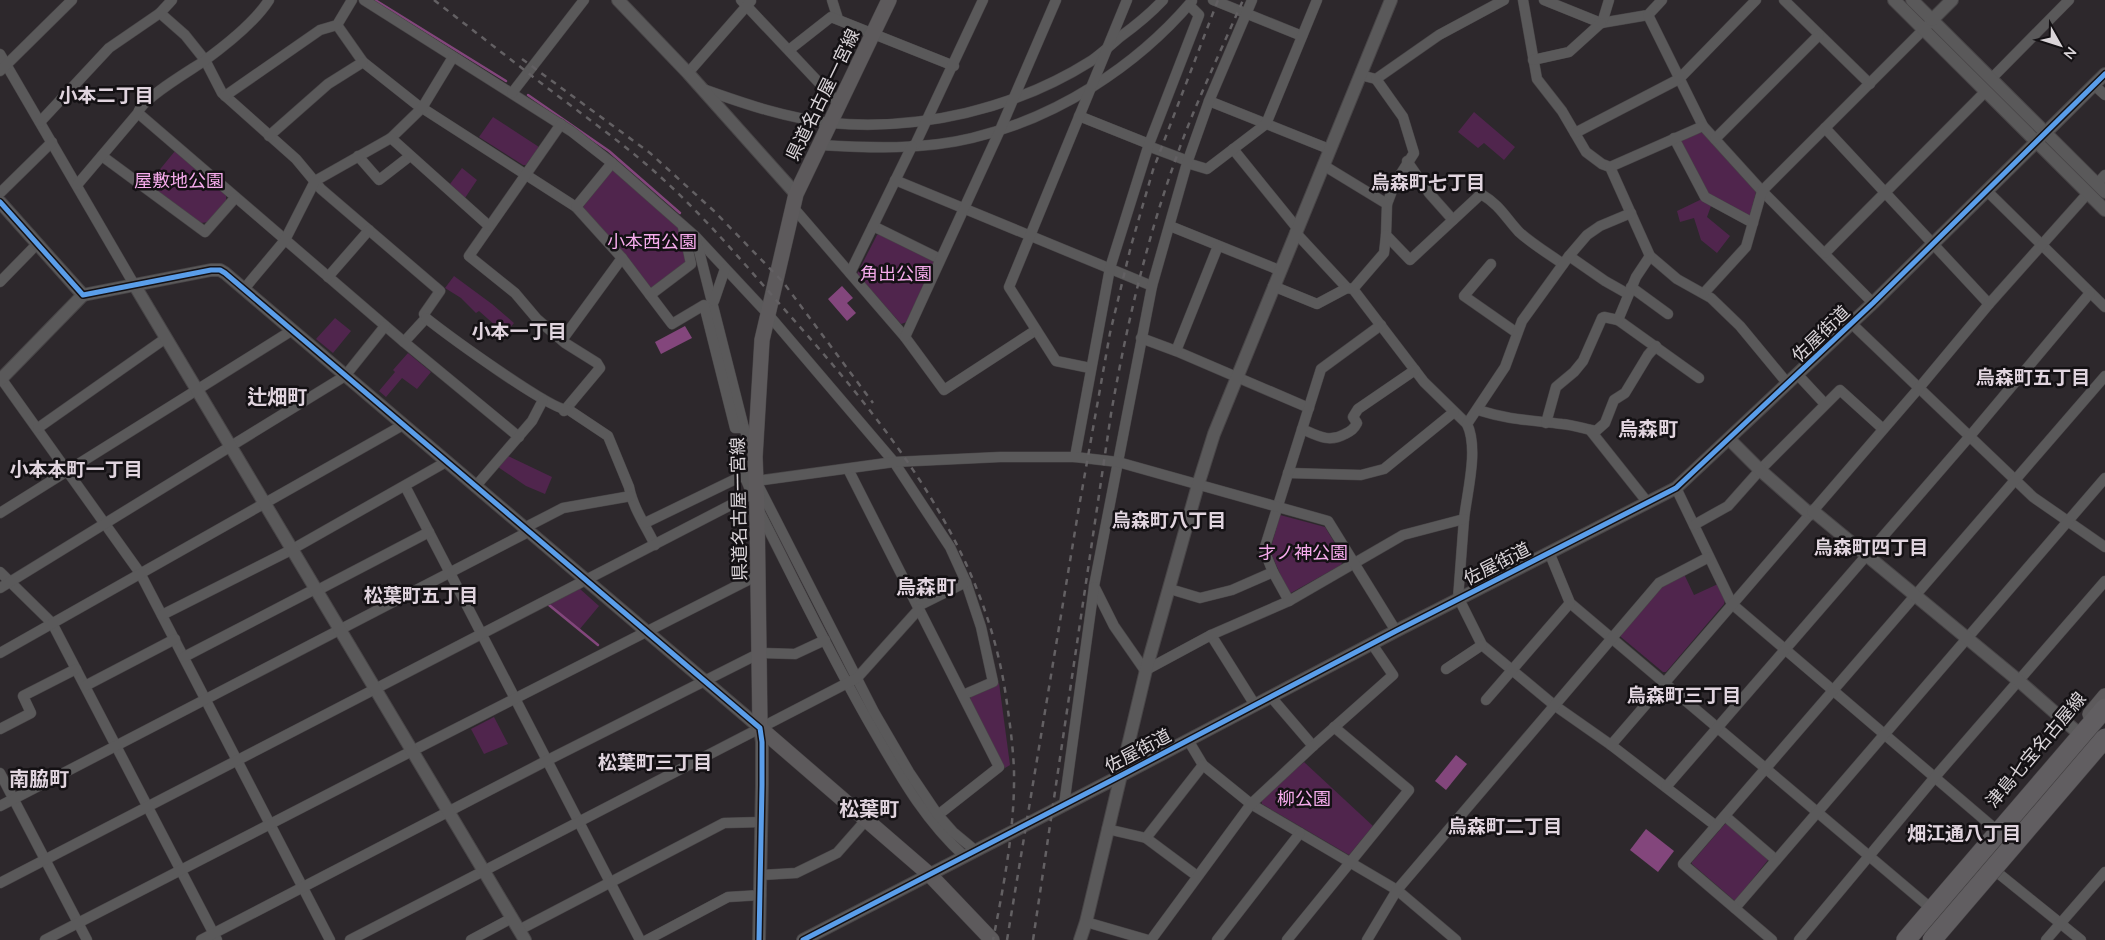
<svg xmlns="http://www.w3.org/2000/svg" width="2105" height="940" font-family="Lato,'Noto Sans JP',sans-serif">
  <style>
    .green { fill: #50254d }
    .water { fill: #83467c }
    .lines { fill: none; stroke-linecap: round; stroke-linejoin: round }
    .stream { stroke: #83467c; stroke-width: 2.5 }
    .minor-casing { stroke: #484547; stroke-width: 11 }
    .tertiary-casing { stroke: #484547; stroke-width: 14 }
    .secondary-casing { stroke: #484547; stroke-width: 16 }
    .motorway-casing { stroke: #484547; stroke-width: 20 }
    .minor { stroke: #5a595a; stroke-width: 10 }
    .tertiary { stroke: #5a595a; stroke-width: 12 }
    .secondary { stroke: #5d5a5c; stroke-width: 15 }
    .motorway { stroke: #615e61; stroke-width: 19 }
    .rail { stroke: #636063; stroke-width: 2.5; stroke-dasharray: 6 6; stroke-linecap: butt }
    .motorway-bridge-casing { stroke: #484547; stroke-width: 20; stroke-linecap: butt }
    .motorway-bridge { stroke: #615e61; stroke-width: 19 }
    .cycleway-casing { stroke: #141114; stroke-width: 8 }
    .cycleway { stroke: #5a9eea; stroke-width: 5 }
    .labels { text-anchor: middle; stroke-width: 5; stroke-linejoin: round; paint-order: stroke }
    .street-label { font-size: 18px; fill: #dad5d9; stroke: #141114 }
    .park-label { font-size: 18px; fill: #f6abec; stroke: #141114 }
    .neighbourhood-label { font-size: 19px; font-weight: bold; fill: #e0d4de; stroke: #141114 }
    .quarter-label { font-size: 20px; font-weight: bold; fill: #e0d4de; stroke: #141114 }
  </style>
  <rect width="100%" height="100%" fill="#2d282c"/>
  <g class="green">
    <polygon points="1474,112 1515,147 1504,160 1484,143 1478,148 1458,132"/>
    <polygon points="493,117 539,147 526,165 523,165 479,137"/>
    <polygon points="1698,130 1704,134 1756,192 1749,219 1706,194 1678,139"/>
    <polygon points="175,151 226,195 226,201 209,222 201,223 148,184"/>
    <polygon points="462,168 477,180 465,198 450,184"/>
    <polygon points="611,170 619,170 679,229 687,264 652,288 647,284 583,207"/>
    <polygon points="1702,199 1711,206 1707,217 1730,236 1717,253 1701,240 1694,218 1680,222 1677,211"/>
    <polygon points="881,233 932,258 934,263 907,322 901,324 857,274 877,235"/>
    <polygon points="454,276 492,304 514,323 505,334 479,311 476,313 461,298 445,288"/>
    <polygon points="335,318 351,331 333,353 316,339"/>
    <polygon points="408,353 431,372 417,389 402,378 386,397 379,391 395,372 393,370"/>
    <polygon points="508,456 552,477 545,494 526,486 498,467"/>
    <polygon points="1280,515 1325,527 1344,558 1341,565 1289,594 1270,551"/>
    <polygon points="1684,574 1694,595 1718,584 1725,600 1724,604 1666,672 1663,672 1621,637 1621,634 1660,588"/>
    <polygon points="575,589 580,589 599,606 579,630 549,605"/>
    <polygon points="999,683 1010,765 1005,768 970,699 972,695"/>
    <polygon points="494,717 508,744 484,754 471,729"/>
    <polygon points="1304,762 1373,826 1349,855 1262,804 1261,799"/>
    <polygon points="1725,824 1729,824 1768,857 1768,860 1735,901 1692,864 1692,862"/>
  </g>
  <g class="water">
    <polygon points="842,286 853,298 847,303 856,313 847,321 828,299"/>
    <polygon points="685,326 692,338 661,354 655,342"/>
    <polygon points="1456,755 1467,764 1446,790 1435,781"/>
    <polygon points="1646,829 1674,851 1658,872 1630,850"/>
  </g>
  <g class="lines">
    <g class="stream">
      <polyline points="375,0 506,81"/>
      <polyline points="528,95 609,151 680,213"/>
      <polyline points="549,605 598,645"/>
    </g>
    <g class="minor-casing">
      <g id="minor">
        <polyline points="364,0 571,131 612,163 696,237 767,313 894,462 950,547 966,582 981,627 993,682 963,695"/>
        <polyline points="741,0 840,105"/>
        <polyline points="832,0 838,19"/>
        <polyline points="1213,0 1302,36"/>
        <polyline points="1523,0 1537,79 1562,111 1586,152 1602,164 1610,167 1650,256 1677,279 1711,298 1740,326 1788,384"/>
        <polyline points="1544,0 1601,23 1648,15 1662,0"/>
        <polyline points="1784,0 1870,84"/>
        <polyline points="160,13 185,35 205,60 222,93 296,159 321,189 440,291 424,314 426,318 404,342"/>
        <polyline points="1648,15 1703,126 1762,191 1873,303"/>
        <polyline points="1602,23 1609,0"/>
        <polyline points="337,25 363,62 416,104 576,207 622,258"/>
        <polyline points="789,50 831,17 954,66"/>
        <polyline points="0,54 135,286"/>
        <polyline points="1533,60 1569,52 1601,23"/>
        <polyline points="0,71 72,0"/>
        <polyline points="688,73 751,1"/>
        <polyline points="1360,75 1376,79 1439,35 1504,0"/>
        <polyline points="1376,79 1403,117 1414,153 1395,183 1387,204"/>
        <polyline points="1991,79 2069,0"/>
        <polyline points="2094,85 2105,95"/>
        <path d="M703,89c42,15 83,29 128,34 89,8 184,-14 260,-62 10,-7 20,-16 29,-24 15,-11 30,-23 43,-37"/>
        <polyline points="512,93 584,0"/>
        <polyline points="225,96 320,30 337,25 352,0"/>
        <polyline points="1209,101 1329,149"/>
        <polyline points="138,113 404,342 519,437"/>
        <polyline points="1079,116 1149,144"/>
        <polyline points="40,122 109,48 160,13 172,0"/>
        <polyline points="561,124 469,256 515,293 537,319 565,343 597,363 600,368 564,411"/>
        <polyline points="1825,128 1989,304"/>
        <polyline points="1575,133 1679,79 1756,0"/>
        <polyline points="269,136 328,84 363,62"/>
        <polyline points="391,138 422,108 453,57"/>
        <polyline points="1674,138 1705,197 1753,223"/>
        <polyline points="1715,139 1819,35"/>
        <path d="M820,145c50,3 103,5 152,-7 84,-20 164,-71 220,-137"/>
        <polyline points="915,145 983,0"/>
        <polyline points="1148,146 1188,161"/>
        <polyline points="1233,149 1297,228"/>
        <polyline points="102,156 205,232 235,198"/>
        <polyline points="358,156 379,180 410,156"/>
        <polyline points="1407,161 1429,193 1453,220"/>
        <polyline points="1187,163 1207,169 1266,124 1317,0"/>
        <path d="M1323,165l64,39 -1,31 24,25 71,-66c19,11 24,23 38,38 13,12 30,22 44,32"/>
        <polyline points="1610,167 1703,126"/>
        <polyline points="895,180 1152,286"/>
        <polyline points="2097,184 2105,175"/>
        <path d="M77,185l61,-72c3,-14 53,-43 66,-52 22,-16 51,-39 65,-61"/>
        <polyline points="1987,191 2105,307"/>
        <polyline points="0,193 52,142"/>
        <polyline points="792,206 905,337 944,390 1036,330"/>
        <polyline points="576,207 612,163"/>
        <polyline points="873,226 940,259"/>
        <polyline points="1170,226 1279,270"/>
        <polyline points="1295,232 1347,288 1353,289 1424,382 1467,424"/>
        <polyline points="696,239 744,428 753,452"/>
        <polyline points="1825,253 1985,92"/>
        <polyline points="1569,256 1605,281 1628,294"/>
        <polyline points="1491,264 1464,296 1517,333"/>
        <polyline points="850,273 912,146"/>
        <polyline points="328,277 369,230"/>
        <polyline points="0,282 37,244"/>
        <polyline points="1273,286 1317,304 1347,288"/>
        <polyline points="1631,287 1668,314"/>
        <polyline points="244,289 285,240 315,181 391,138 489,226"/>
        <polyline points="1353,289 1384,253 1386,235"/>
        <polyline points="1704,293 1746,247 1762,191 1928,25"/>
        <polyline points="650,295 691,264 683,227"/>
        <polyline points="714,301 725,269"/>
        <path d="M426,318c19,15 126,94 143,92l39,26 21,51c4,21 17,39 26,58"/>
        <polyline points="1618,320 1699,378"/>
        <polyline points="1851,323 2033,497 2105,547"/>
        <polyline points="905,337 1000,130 1056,0"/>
        <polyline points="1141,338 1176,351 1309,408"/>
        <polyline points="562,340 622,258 672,324 704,305 735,428 744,428"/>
        <polyline points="1176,351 1218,246"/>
        <polyline points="1090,368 1056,361 1009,287 1127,0"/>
        <polyline points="1798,375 1825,404"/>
        <polyline points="0,377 140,573 330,940"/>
        <path d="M1478,410c31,10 52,10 84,14 12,1 23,5 34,7l9,-8 9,-23 11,-7 23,-38 8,-9"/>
        <polyline points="1546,423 1556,387 1574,372 1583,361 1602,318 1604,317 1618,320 1636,277 1650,256"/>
        <polyline points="38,428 166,338"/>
        <path d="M1302,429c16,7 27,14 43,5 6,-3 9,-5 12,-11l-4,-6 5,-8 57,-39"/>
        <polyline points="1590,430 1648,503"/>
        <polyline points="1075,457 1110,268 1149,144 1199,15 1189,5"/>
        <polyline points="848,469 999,767 938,815"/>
        <polyline points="1288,473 1361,475 1384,469 1454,412"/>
        <polyline points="405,486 640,940"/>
        <polyline points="475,487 532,421 543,400"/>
        <polyline points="1676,488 1732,604 1994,828"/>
        <path d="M758,509c38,74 74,150 116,222 28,48 50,88 91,126"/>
        <polyline points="0,513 291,331"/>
        <polyline points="645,523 744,475 752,494"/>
        <polyline points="1694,525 1728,506 1760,470 1840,390 1883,429"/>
        <polyline points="1549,552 1570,603 1927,905"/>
        <polyline points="0,572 52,623 217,940"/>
        <polyline points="0,588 345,376 385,326"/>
        <polyline points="1170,589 1200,598 1232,590 1273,572"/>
        <polyline points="316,591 429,532"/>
        <path d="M1458,599c2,-26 4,-53 6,-80 3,-27 15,-70 3,-95l38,-57 17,-46 47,-65 18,-21 13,-9 31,-13"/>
        <polyline points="1459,599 1482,645 1554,705 1611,745 1716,826"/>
        <polyline points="1289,601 1273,572 1264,550 1321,369 1381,325"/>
        <polyline points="918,606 966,582"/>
        <polyline points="162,615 291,550 446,462"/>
        <polyline points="1211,635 1255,705"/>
        <polyline points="0,653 403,425"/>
        <polyline points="184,657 315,589"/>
        <polyline points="1446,669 1482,645"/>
        <polyline points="1146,670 1211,635 1289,601 1403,535 1464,519"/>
        <polyline points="1146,672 1114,626 1094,586 1152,286 1187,163 1209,101 1252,0"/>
        <polyline points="85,686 175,639"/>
        <polyline points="1271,697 1313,746"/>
        <polyline points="1486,700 1570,603"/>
        <polyline points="0,729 31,713 23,696 76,669"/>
        <polyline points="1188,740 1203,765 1251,804 1397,890 1456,940"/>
        <polyline points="1611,745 1919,388 1989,304 2088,193"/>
        <polyline points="0,773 87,940"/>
        <polyline points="1666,787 1970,436 2090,293"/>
        <polyline points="1064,805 1094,587"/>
        <polyline points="0,806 528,532 530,525 563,508 631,496"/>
        <polyline points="1725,816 1776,860"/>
        <polyline points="1107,829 1146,838 1197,876"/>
        <polyline points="1146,838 1203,765"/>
        <polyline points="976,851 953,832 938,815 909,772 874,712 756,481 894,462 1000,457 1075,457 1118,462 1328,521 1396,631"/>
        <polyline points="1998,873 2081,940"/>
        <polyline points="761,875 796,873 837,853 866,820"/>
        <polyline points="0,883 752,494 757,494"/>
        <polyline points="1735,908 2105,478"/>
        <polyline points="1086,922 1148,940"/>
        <polyline points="519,930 724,823 762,822"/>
        <polyline points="45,940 412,751 758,575"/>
        <polyline points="201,940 546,761 760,653 795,654 825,640"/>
        <polyline points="350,940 857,678 919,609"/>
        <polyline points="471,940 512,918"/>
        <polyline points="647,940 728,897 761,895"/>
        <polyline points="1151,940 1251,804 1312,747 1393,675 1372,644"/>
        <polyline points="1217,940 1300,833"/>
        <polyline points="1287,940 1409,790 1334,727"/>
        <polyline points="1367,940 1397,890 1659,583 1709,557"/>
        <polyline points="1772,940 1683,864 2105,376"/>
        <polyline points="1799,940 1935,777 2105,581"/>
        <polyline points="2046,940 2105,872"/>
      </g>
    </g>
    <g class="tertiary-casing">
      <g id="tertiary">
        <polyline points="618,0 688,73 796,194"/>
        <polyline points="1894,0 2105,210"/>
        <polyline points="1912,0 2105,192"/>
        <polyline points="1932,20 1952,0"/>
        <polyline points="0,202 83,295 211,270 220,270 225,273 760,728 762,742 762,785 759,940"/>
        <polyline points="135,286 525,940"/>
        <polyline points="0,380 83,295"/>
        <polyline points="1729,439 1760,470 1810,514"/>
        <polyline points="1813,511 2019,681 2076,731"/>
        <polyline points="803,940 1120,776 1396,631 1676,488 1873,303 2105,74"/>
        <polyline points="1080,940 1086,922 1146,670 1198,485 1214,434 1391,0"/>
      </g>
    </g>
    <g class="secondary-casing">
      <g id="secondary">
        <polyline points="889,0 796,194 762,340 755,457 757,507 760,728 930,875 992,940"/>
        <polyline points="2090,714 2105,696"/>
      </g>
    </g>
    <g class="motorway-casing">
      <polyline id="motorway" points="1906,940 2105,708"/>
    </g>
    <use href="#minor" class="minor"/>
    <use href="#tertiary" class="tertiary"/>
    <use href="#secondary" class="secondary"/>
    <use href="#motorway" class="motorway"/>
    <g class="rail">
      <path d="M434,0c36,28 71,55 107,83 35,27 72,53 106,82 48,41 89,89 130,136 101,113 203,234 228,389 4,27 8,54 9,81 1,57 -10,113 -21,169"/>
      <polyline points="522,59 650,153 714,211 783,282 873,403"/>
      <polyline points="1007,940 1079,507 1110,333 1131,246 1153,170 1218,0"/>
      <path d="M1033,940l78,-526c15,-86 35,-172 64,-253 19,-55 45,-108 68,-161"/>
    </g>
    <g class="motorway-bridge-casing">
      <polyline id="motorway-bridge" points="1932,940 2105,738"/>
    </g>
    <use href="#motorway-bridge" class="motorway-bridge"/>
    <g class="cycleway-casing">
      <g id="cycleway">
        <polyline points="0,202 83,295 211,270 220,270 225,273 760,728 762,742 762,785 759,940"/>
        <polyline points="803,940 1120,776 1396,631 1676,488 1873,303 2105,74"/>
      </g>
    </g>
    <use href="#cycleway" class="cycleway"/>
  </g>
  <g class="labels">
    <g class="street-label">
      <text transform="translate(823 95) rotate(-64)" y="6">県道名古屋一宮線</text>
      <text transform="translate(1821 334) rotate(-44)" y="6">佐屋街道</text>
      <text transform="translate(739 509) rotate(-91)" y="6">県道名古屋一宮線</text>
      <text transform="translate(1497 564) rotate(-27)" y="6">佐屋街道</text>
      <text transform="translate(2036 750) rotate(-50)" y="6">津島七宝名古屋線</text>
      <text transform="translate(1138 751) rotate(-28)" y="6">佐屋街道</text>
    </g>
    <g class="park-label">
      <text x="179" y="187">屋敷地公園</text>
      <text x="652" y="248">小本西公園</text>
      <text x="896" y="280">角出公園</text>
      <text x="1303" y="559">才ノ神公園</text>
      <text x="1304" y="805">柳公園</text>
    </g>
    <g class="neighbourhood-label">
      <text x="106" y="102">小本二丁目</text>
      <text x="1428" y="189">烏森町七丁目</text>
      <text x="519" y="338">小本一丁目</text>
      <text x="2033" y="384">烏森町五丁目</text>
      <text x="76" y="476">小本本町一丁目</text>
      <text x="1169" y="527">烏森町八丁目</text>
      <text x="1871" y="554">烏森町四丁目</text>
      <text x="421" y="602">松葉町五丁目</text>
      <text x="1684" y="702">烏森町三丁目</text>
      <text x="655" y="769">松葉町三丁目</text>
      <text x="1505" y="833">烏森町二丁目</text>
      <text x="1964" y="840">畑江通八丁目</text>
    </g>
    <g class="quarter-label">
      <text x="277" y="404">辻畑町</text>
      <text x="1648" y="436">烏森町</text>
      <text x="926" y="594">烏森町</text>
      <text x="39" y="786">南脇町</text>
      <text x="869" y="816">松葉町</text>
    </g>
  </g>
  <g transform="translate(2060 45) rotate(129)" stroke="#141114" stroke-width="4" paint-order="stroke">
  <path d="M0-4L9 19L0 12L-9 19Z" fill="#dad5d9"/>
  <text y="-8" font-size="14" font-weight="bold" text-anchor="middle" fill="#dad5d9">N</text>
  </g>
</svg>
